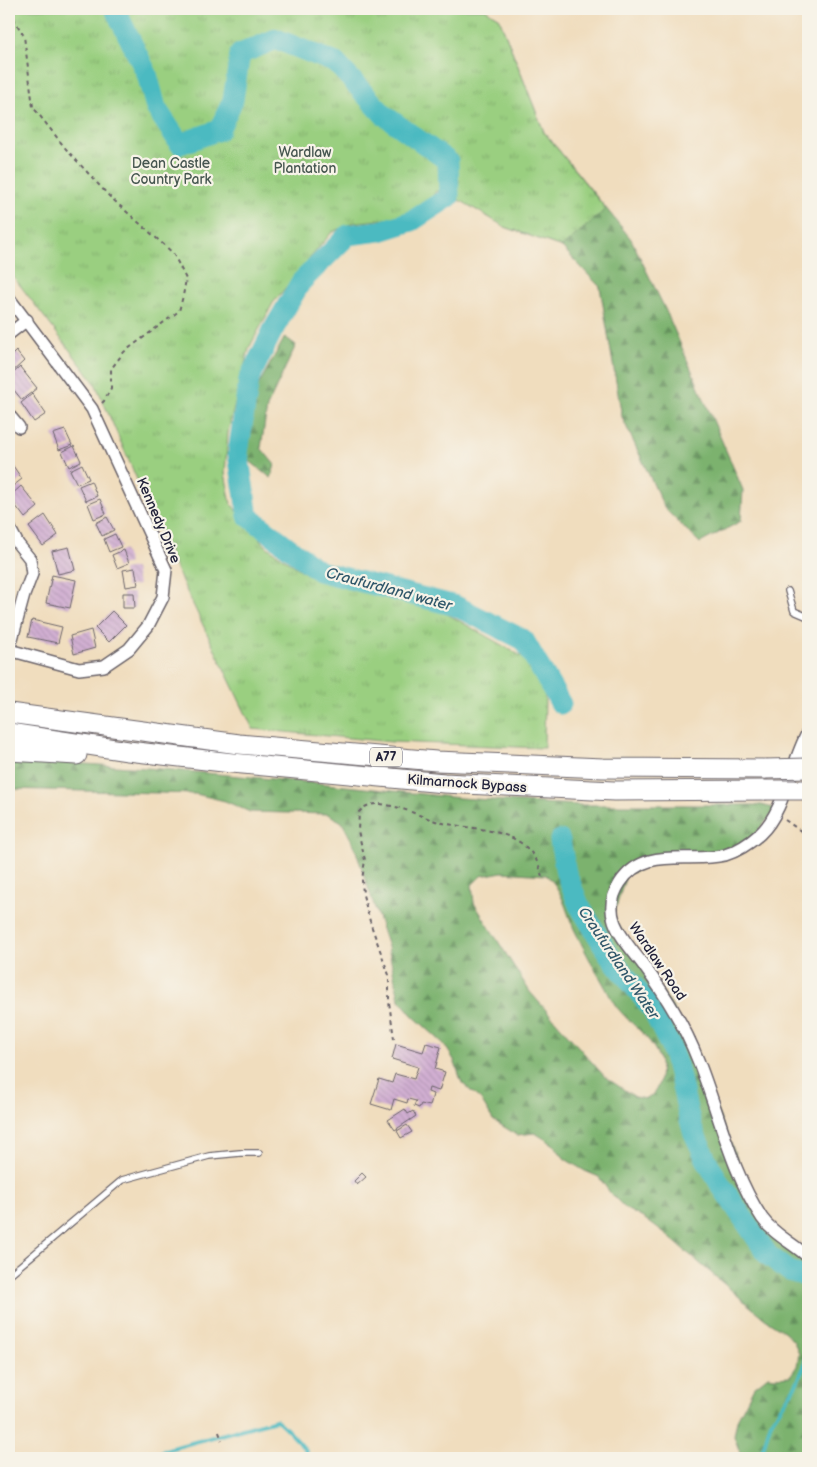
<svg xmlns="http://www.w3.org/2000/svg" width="817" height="1467" font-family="'Balsamiq Sans',sans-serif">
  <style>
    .forest { fill: url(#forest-firs); stroke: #4e6a54; fill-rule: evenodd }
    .park { fill: url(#park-tufts); stroke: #5e785e }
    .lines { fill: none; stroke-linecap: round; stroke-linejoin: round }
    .stream { stroke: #4bbac1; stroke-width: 4 }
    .river { stroke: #4bbac1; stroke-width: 21 }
    .building { fill: url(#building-back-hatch) }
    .service-casing { stroke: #6a6369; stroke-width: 8 }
    .minor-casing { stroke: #6a6369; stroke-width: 14 }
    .trunk-casing { stroke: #6a6369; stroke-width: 21 }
    .path { stroke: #6a6369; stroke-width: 2; stroke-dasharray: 4 4; stroke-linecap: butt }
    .service { stroke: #fff; stroke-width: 5.5 }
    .minor { stroke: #fff; stroke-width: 11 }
    .trunk { stroke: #fff; stroke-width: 19 }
    .trunk-bridge-casing { stroke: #6a6369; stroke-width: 21; stroke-linecap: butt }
    .trunk-bridge { stroke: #fff; stroke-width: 19 }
    .labels { text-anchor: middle; stroke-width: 4.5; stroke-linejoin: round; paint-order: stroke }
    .shield { fill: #f7f3e8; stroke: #62616f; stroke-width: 1 }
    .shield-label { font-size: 12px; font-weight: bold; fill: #22223b }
    .park-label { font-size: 14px; fill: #465650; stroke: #f7f3e8 }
    .street-label { font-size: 14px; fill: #22223b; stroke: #f7f3e8 }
    .water-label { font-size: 15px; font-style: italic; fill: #30576a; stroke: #f7f3e8 }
  </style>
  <defs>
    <pattern id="forest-firs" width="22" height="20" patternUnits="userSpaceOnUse" patternTransform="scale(1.25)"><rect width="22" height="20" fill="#7bb26e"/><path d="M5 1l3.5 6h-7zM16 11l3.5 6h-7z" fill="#64905c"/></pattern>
    <pattern id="park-tufts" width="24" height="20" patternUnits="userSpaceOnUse" patternTransform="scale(1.25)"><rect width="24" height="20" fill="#9acf80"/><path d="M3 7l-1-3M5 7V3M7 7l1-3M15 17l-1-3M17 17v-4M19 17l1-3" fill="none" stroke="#84b170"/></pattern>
    <pattern id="building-back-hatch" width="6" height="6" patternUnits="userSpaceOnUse" patternTransform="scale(1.25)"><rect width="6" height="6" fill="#d1afd2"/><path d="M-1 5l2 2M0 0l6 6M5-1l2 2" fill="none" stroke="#b396b5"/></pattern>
  </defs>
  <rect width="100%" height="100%" fill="#f7f3e8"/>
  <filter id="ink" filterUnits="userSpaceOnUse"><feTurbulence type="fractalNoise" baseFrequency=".02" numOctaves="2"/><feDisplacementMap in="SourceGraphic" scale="10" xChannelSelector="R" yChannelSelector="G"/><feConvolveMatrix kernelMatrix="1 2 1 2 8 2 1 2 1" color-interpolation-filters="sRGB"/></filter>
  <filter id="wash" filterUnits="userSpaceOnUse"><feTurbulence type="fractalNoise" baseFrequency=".0096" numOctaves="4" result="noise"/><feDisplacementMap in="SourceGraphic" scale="20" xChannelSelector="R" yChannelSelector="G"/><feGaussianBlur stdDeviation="1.12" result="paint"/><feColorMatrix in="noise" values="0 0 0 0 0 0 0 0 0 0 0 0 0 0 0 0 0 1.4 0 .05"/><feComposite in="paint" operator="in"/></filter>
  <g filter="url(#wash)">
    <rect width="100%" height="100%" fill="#f0ddbe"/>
    <g class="forest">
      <polygon points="485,9 499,18 544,132 631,239 667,313 743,490 741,521 700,543 665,509 622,417 600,287 562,247 505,227"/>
      <polygon points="285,337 296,345 267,407 261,448 275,465 271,478 247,459 254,393"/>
      <path d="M9,759l152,10 156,14 143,15 61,4 57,3h184l15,4 -35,39 -73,10 -43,17 -13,42 61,93 89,209 45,38v201h-70l2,-5 -6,-17 3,-16 17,-33 14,-11 7,1 15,-1 7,-10 2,-13 -5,-11 -9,-10 -20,-13 -96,-82 -24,-18 -19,-10 -15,-15 -12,-17 -14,-6 -20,-12 -12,-15 -18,-11 -18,2 -24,-15 -12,-20 -19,-17 -8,-23 -10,-16 -32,-29 -13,-16 -11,-52 -34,-102 -12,-23 -14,-8 -78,-2 -25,-11 -29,-7 -187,-5zM502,872l44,3c16,13 20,36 28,54 9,18 18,36 29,54 4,7 8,16 13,23 14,19 39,32 44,57 2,13 -1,30 -14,36l-11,-2 -30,-20 -75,-85 -56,-89 -2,-18 9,-9z"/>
    </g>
    <polygon class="park" points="9,9 485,9 499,18 544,132 606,209 562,247 505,227 463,202 436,191 429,202 395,218 352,223 331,233 273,303 249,348 228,432 225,473 231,504 267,547 314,579 435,607 528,660 545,694 544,748 392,742 253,729 177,571 95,383 9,271"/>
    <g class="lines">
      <g class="stream">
        <polyline points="804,1277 808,1291"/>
        <path d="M150,1458l15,-8 111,-30c5,2 26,25 30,31v5l3,-1 2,3"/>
        <polyline points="760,1458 771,1422 796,1385 804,1367 808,1349"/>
      </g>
      <g class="river">
        <polyline points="115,9 147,74 156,108 180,144 219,130 233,100 240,54 276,39 336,63 384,115 448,161 449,197 412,221 380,231 348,235 301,282 273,330 249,379 238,453 248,516 319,571 456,606 524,640 561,704"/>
        <polyline points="560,840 566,873 579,905 610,956 652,1009 670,1045 678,1069 688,1113 693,1131 708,1163 720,1184 768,1255 789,1271 808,1277"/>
      </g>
    </g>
    <g id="blocks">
      <g class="building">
        <polygon points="16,351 24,361 9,375 9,358"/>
        <polygon points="20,367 37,388 22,400 9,384 9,377"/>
        <polygon points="32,394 46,414 34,422 21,403"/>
        <polygon points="65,430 72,445 59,450 53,434"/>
        <polygon points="74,446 81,461 69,467 62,452"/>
        <polygon points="9,460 22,479 9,489"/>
        <polygon points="82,464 89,479 77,484 70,470"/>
        <polygon points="91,481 97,496 86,501 79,486"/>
        <polygon points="21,486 38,507 25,518 9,497"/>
        <polygon points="100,499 106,514 94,519 88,504"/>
        <polygon points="45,515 58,535 43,546 29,527"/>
        <polygon points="107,517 114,530 102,536 96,523"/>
        <polygon points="115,534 121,547 109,552 104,539"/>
        <polygon points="69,547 75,570 58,574 52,551"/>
        <polygon points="124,550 129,563 117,568 112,555"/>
        <polygon points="135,568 138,585 126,587 123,570"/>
        <polygon points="52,575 76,580 70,608 46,603"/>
        <polygon points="123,593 134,593 135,608 123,608"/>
        <polygon points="112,611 126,625 109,642 95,628"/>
        <polygon points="32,620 62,627 58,643 28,637"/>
        <polygon points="91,630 95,648 74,654 70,636"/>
        <polygon points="426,1043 441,1047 435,1069 445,1072 439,1091 429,1088 428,1092 433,1094 430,1106 421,1104 419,1108 414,1106 416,1101 408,1099 407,1103 394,1099 391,1110 371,1104 379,1079 392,1083 395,1074 414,1079 418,1067 392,1059 396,1044 423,1052"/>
        <polygon points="405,1109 408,1114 413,1111 416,1116 395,1130 388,1120"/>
        <polygon points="407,1125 412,1132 401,1138 397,1131"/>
        <polygon points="362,1173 366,1177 357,1185 354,1181"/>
      </g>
    </g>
  </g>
  <g filter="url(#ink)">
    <use href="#blocks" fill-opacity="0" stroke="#6a6369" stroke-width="1"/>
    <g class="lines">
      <g class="service-casing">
        <g id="service">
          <polyline points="788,591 794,611 808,617"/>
          <polyline points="9,1275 122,1180 209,1156 240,1153 259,1153"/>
        </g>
      </g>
      <g class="minor-casing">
        <g id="minor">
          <polyline points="9,298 92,409 166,570 163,597 148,626 129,649 104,666 79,669 9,650"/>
          <polyline points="9,334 27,320"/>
          <polyline points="9,415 19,427"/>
          <polyline points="9,527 18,544 30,559 32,574 24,595 9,650"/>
          <path d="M808,732c-17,30 -23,79 -48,102 -10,9 -22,17 -35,21 -37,9 -80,-10 -105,28 -22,33 5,57 24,83 11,15 22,31 31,47 39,64 46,143 87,205 12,17 31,25 46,39"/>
        </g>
      </g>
      <g class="trunk-casing">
        <g id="trunk">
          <polyline points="9,713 239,744 436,761 603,768 766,769"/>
          <polyline points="9,733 128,751 232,763 444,783 614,791 765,790"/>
          <polyline points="9,751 77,755"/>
        </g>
      </g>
      <g class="path">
        <polyline points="9,11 24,36 33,107 66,149 109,196 173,253 186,279 183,296 179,311 124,352 111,369 111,388 104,401 101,404"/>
        <polyline points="785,820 808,836"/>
        <path d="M394,1039l-5,-37v-27l-18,-50 -8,-30 -1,-15 3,-20 -7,-29 1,-19c6,-7 12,-8 21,-8 21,2 39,12 59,18 27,7 58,5 82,21 12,9 19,20 21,35"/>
        <polyline points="219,1432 222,1441"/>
      </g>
      <use href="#service" class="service"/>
      <use href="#minor" class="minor"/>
      <use href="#trunk" class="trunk"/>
      <g class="trunk-bridge-casing">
        <g id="trunk-bridge">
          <polyline points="766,769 808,768"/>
          <polyline points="765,790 808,790"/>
        </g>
      </g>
      <use href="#trunk-bridge" class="trunk-bridge"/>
    </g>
  </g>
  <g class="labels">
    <rect class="shield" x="370" y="747.5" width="32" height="19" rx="4"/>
    <g class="shield-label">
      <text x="386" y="761">A77</text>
    </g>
    <g class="park-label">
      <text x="305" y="157">Wardlaw<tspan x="305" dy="16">Plantation</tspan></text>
      <text x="171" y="168">Dean Castle<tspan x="171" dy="16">Country Park</tspan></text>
    </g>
    <g class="street-label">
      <text transform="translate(159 520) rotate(67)" y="5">Kennedy Drive</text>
      <text transform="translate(467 783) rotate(4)" y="5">Kilmarnock Bypass</text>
      <text transform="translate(658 961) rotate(56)" y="5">Wardlaw Road</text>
    </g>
    <g class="water-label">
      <text transform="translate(389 589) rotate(15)" y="5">Craufurdland water</text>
      <text transform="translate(619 963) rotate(56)" y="5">Craufurdland Water</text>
    </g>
  </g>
  <rect width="817" height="1467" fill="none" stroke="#f7f3e8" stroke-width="30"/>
</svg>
